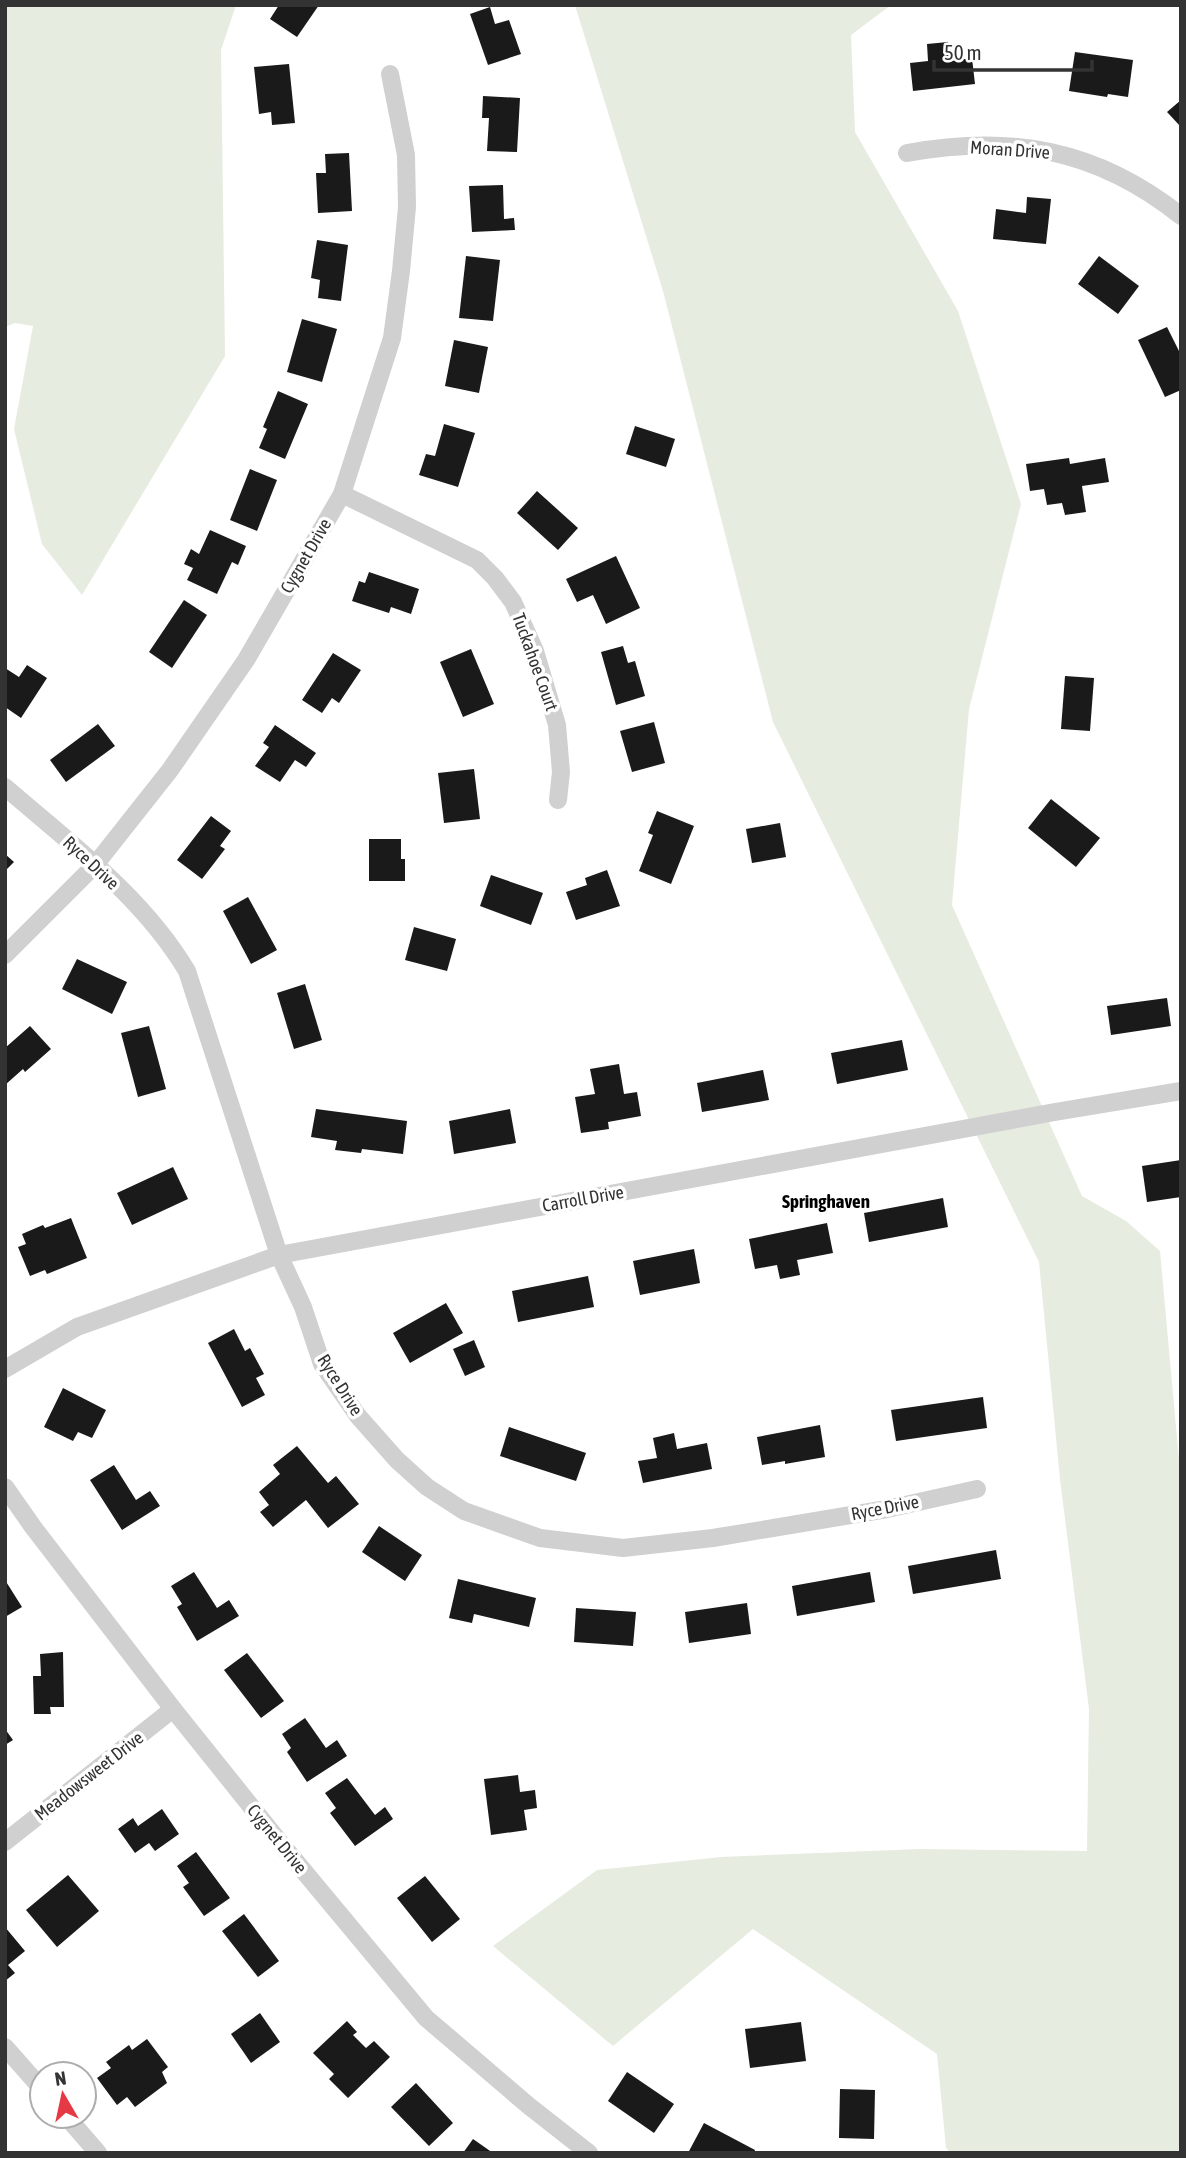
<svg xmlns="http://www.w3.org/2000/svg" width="1186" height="2158" font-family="'Asap Condensed',sans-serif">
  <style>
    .green { fill: #e6ecdf }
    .building { fill: #1a1a1a }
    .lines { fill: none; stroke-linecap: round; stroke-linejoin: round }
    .street { stroke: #d0d0d0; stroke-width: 18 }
    .labels { text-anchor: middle; stroke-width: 7; stroke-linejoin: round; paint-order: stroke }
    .street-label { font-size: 18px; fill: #333; stroke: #fff }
    .neighbourhood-label { font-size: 19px; font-weight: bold; fill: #000; stroke: #fff }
  </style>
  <rect width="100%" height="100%" fill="#fff"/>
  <g class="green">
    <polygon points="5,5 236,5 221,50 225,356 82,595 42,544 14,429 33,326 15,323 5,327"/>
    <polygon points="575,5 891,5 851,35 855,132 958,311 1021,504 969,709 952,905 1082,1196 1126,1221 1160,1251 1181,1482 1181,2153 951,2153 946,2148 937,2054 753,1929 613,2046 493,1946 597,1870 721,1857 920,1849 1087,1851 1089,1709 1060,1479 1039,1262 773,722 663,291"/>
  </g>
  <g class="building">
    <polygon points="279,5 319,5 297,37 270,19"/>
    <polygon points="490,7 495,24 509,20 521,54 488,65 470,14"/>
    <polygon points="948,42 950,61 972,58 975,84 913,91 910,63 928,61 927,44"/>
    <polygon points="1075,52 1133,60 1128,97 1108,94 1107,97 1069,91"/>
    <polygon points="289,64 295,123 272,125 271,112 259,114 254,67"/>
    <polygon points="483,96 520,98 517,152 487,151 489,118 482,118"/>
    <polygon points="1181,100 1181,127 1167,112"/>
    <polygon points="349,153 352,211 318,213 316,173 326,173 325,154"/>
    <polygon points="503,185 504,219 514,218 515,230 472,232 469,186"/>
    <polygon points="1027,197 1051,199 1046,244 993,239 996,209 1026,213"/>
    <polygon points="317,240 348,245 341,301 318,298 320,280 311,278"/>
    <polygon points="466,256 500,260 493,321 459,318"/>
    <polygon points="1099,256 1139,286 1118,314 1078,284"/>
    <polygon points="302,319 337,329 322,382 287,372"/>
    <polygon points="1167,327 1181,355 1181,390 1165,397 1138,340"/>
    <polygon points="454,340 488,347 479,393 445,386"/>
    <polygon points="278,391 308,404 285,459 259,448 267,429 263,427"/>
    <polygon points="444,424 475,433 458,487 419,475 426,454 435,456"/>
    <polygon points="635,426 675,439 666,467 626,454"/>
    <polygon points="1069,458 1070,464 1105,458 1109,482 1082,486 1086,512 1065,515 1062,503 1047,505 1044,489 1030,491 1026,464"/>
    <polygon points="250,469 277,480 257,531 230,520"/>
    <polygon points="537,491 578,528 558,550 517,513"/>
    <polygon points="210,530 246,546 238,565 232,562 217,594 187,580 193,568 184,564 191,549 199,554"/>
    <polygon points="616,556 640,608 606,624 593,595 577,602 566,579"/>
    <polygon points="369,572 419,589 411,614 391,607 389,613 352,601 359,581 365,583"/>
    <polygon points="184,600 207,615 172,668 149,652"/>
    <polygon points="623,646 628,663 635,661 645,696 616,705 601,652"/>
    <polygon points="471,649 494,704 463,717 440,662"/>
    <polygon points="333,653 361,670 339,703 332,698 322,713 302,700"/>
    <polygon points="27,665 47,678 21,718 5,707 5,668 19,677"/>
    <polygon points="1065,676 1094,678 1090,731 1061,729"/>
    <polygon points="654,722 665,763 632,772 620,731"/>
    <polygon points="98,724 115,746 66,782 50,760"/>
    <polygon points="275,725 316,753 306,767 295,760 280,782 255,766 269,747 263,743"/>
    <polygon points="474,769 480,819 444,823 438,773"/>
    <polygon points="1051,799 1100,838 1076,867 1028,828"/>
    <polygon points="657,811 694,826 671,884 639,871 653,835 648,833"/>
    <polygon points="211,816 231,831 220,846 225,849 202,879 177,860"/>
    <polygon points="780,823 786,857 752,863 746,829"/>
    <polygon points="369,839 401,839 401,859 405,859 405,881 369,881"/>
    <polygon points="5,854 14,862 5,871"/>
    <polygon points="607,870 620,906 576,920 566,892 587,885 585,878"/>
    <polygon points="491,875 543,893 531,925 480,906"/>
    <polygon points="248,897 277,950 251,964 223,911"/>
    <polygon points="414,927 456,939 447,971 405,960"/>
    <polygon points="77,959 127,982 112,1014 62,989"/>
    <polygon points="305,984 322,1040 294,1049 277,993"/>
    <polygon points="1167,998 1171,1026 1111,1035 1107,1006"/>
    <polygon points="30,1026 51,1049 25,1072 23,1069 5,1085 5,1048"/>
    <polygon points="149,1026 166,1089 138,1097 121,1033"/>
    <polygon points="902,1040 908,1070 837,1084 831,1053"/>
    <polygon points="619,1064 624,1094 637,1092 641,1116 608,1122 609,1129 581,1133 575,1097 595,1094 590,1069"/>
    <polygon points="763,1070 769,1100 702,1112 697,1083"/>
    <polygon points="316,1109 407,1121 403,1154 362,1149 361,1153 335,1150 337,1141 311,1137"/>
    <polygon points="510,1109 516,1143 454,1154 449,1121"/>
    <polygon points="1181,1160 1181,1197 1147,1202 1142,1166"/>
    <polygon points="173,1167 188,1199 132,1225 117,1193"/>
    <polygon points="943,1198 948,1227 869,1242 864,1213"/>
    <polygon points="71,1218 87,1258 47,1274 45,1270 30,1276 18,1247 26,1244 22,1234 43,1225 45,1228"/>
    <polygon points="827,1223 833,1253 797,1260 800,1275 780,1279 777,1265 755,1269 749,1239"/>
    <polygon points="694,1249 700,1283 640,1295 633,1261"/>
    <polygon points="588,1276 594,1307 518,1322 512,1291"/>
    <polygon points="446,1303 463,1333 410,1363 393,1333"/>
    <polygon points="234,1329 245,1351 250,1348 264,1374 256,1378 265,1395 242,1407 208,1343"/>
    <polygon points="474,1340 485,1367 465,1376 453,1349"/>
    <polygon points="63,1388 106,1410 92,1438 78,1432 73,1441 44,1427"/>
    <polygon points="983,1397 987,1428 896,1441 891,1410"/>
    <polygon points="820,1425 825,1457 785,1464 785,1461 762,1465 757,1437"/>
    <polygon points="509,1427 586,1453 576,1481 500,1456"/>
    <polygon points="674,1433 677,1449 707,1443 712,1469 643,1483 638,1461 657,1458 653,1438"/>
    <polygon points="297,1446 328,1483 336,1476 359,1504 328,1528 306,1500 273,1527 260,1512 269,1505 259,1492 280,1474 273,1465"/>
    <polygon points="114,1465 136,1500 150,1491 160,1506 122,1530 90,1480"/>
    <polygon points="379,1526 422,1555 405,1581 362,1552"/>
    <polygon points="996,1550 1001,1579 913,1594 908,1566"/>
    <polygon points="194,1572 217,1608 229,1600 239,1616 197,1641 177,1607 182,1604 171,1586"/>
    <polygon points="870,1572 875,1602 797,1616 792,1586"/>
    <polygon points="458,1579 536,1598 529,1627 474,1614 472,1623 449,1618"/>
    <polygon points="5,1580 22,1607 5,1617"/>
    <polygon points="747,1603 751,1634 689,1643 685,1612"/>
    <polygon points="576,1608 636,1612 633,1646 574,1642"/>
    <polygon points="63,1652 64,1707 50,1707 51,1714 34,1714 33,1676 41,1676 40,1654"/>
    <polygon points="247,1653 284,1701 261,1718 224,1670"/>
    <polygon points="305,1718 326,1748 337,1740 347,1756 307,1782 287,1752 291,1748 282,1734"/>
    <polygon points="5,1729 13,1740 5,1745"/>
    <polygon points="518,1775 520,1792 535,1790 537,1808 524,1810 527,1830 491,1835 484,1779"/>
    <polygon points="347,1778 375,1815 385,1807 393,1819 355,1846 330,1813 336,1808 325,1793"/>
    <polygon points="162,1809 179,1834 155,1851 149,1843 135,1853 118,1829 133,1818 138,1826"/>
    <polygon points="196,1852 230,1898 204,1916 183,1887 189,1883 177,1866"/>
    <polygon points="68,1875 99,1911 57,1947 26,1910"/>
    <polygon points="425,1876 460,1919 432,1942 397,1898"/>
    <polygon points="244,1914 279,1961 258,1977 222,1931"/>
    <polygon points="5,1927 25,1951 8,1965 15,1973 5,1981"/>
    <polygon points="260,2013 280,2042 251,2063 231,2034"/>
    <polygon points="347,2021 357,2032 353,2035 366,2048 374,2041 390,2057 348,2098 329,2079 334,2074 313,2053"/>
    <polygon points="801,2022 806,2061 750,2068 745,2029"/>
    <polygon points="147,2039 168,2067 162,2072 167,2083 135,2107 127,2097 117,2105 97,2078 111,2068 106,2062 129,2045 132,2050"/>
    <polygon points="627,2072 674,2104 654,2133 608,2101"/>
    <polygon points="416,2083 453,2123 429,2146 391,2107"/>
    <polygon points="840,2089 875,2090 874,2139 839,2138"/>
    <polygon points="704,2123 755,2150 754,2153 688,2153"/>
    <polygon points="473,2139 493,2153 463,2153"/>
  </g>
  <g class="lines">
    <g class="street">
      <path d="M907,153c104,-19 190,-4 274,63"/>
      <polyline points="342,494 477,560 495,578 513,602 535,651 557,725 561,772 558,800"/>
      <path d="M5,787c65,56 138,110 182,184l92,284 24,52 19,57 36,52 39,44 30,27 37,24 76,27 83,10 90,-10 174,-29 90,-20"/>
      <polyline points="5,955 95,865 170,770 246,660 342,494 392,338 401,271 407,207 406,155 390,74"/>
      <polyline points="5,1369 77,1327 279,1255 1055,1112 1181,1091"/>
      <polyline points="5,1487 33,1527 173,1709 282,1845 426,2018 529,2106 589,2153"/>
      <polyline points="5,1842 173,1709"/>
      <polyline points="5,2047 42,2089"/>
      <polyline points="66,2116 98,2153"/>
    </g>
  </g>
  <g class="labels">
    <g class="street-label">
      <text transform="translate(1010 150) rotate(4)" y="6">Moran Drive</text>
      <text transform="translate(306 556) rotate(-60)" y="6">Cygnet Drive</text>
      <text transform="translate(535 662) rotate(70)" y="6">Tuckahoe Court</text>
      <text transform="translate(91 863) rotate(43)" y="6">Ryce Drive</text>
      <text transform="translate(583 1199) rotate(-10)" y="6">Carroll Drive</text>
      <text transform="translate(340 1385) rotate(58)" y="6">Ryce Drive</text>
      <text transform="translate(885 1508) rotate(-11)" y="6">Ryce Drive</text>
      <text transform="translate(89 1776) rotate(-38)" y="6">Meadowsweet Drive</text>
      <text transform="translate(277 1839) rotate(51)" y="6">Cygnet Drive</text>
    </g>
    <g class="neighbourhood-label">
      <text x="826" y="1208">Springhaven</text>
    </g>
  </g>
  <rect width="1186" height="2158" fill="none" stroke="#333333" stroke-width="14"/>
  <g transform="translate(63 2095) rotate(351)"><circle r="33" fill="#ffffff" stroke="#adadad" stroke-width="2"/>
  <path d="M0-5L12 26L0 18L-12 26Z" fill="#e63946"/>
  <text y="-10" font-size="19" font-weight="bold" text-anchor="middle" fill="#333333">N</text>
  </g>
  <path d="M934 60v10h158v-10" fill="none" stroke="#333333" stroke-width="3.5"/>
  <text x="944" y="60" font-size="21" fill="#333333" stroke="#ffffff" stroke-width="5" paint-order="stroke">50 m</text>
</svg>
